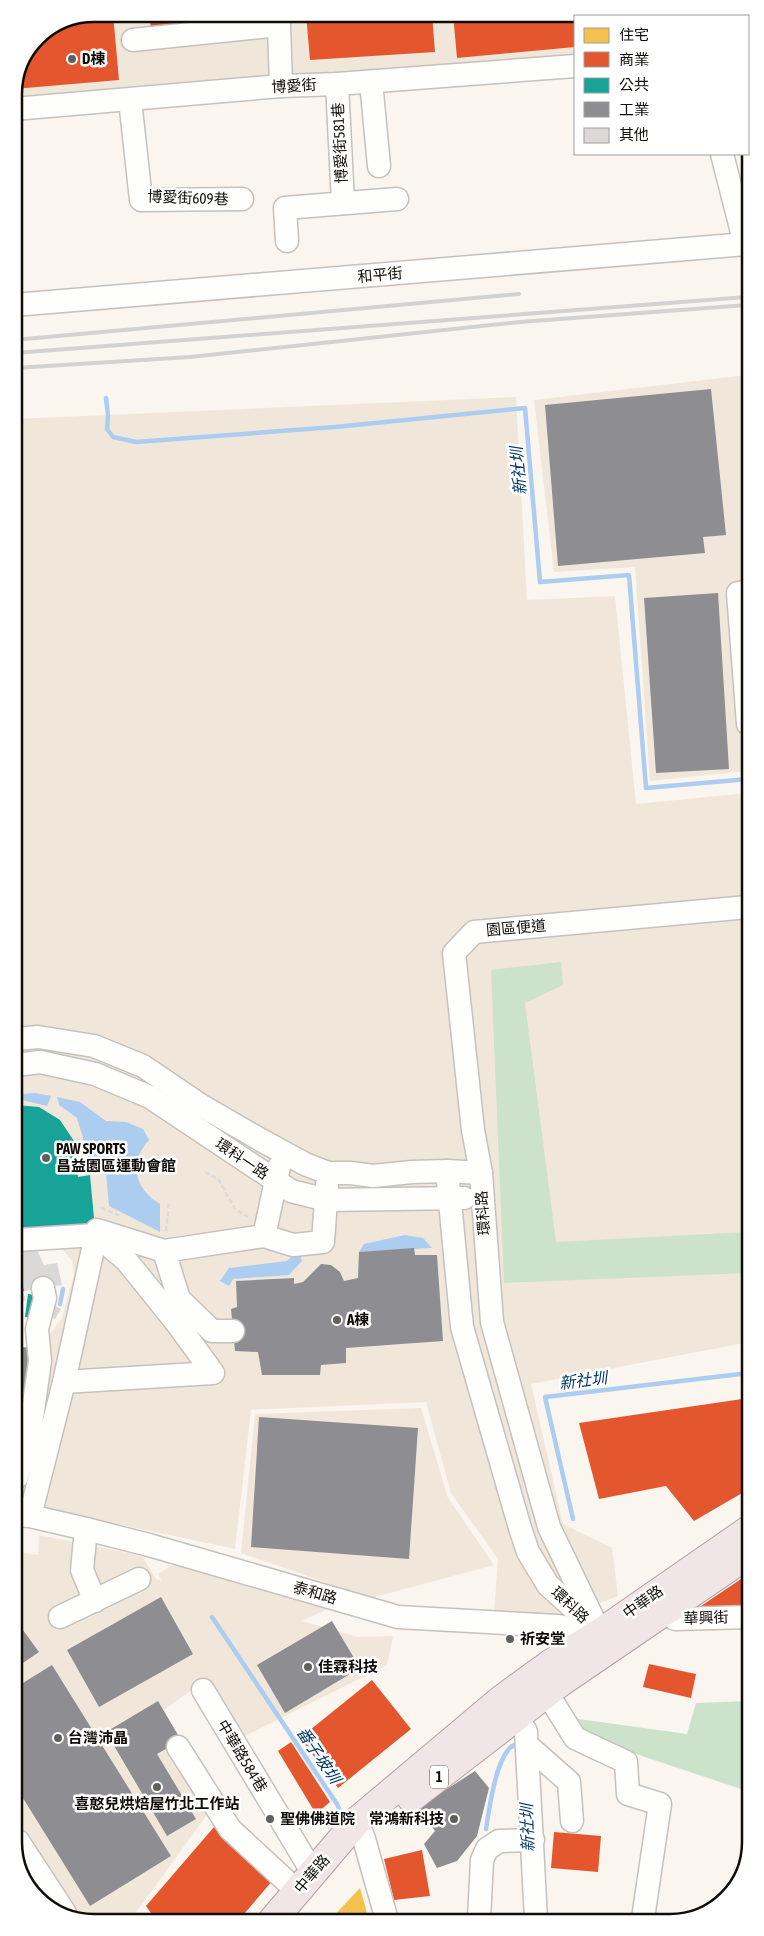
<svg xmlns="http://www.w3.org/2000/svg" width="764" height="1936" font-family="'Asap Condensed','Noto Sans TC',sans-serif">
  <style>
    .built { fill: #f0e7da }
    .green { fill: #cce2ca }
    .water { fill: #acccf0 }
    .homes { fill: #f2c14e }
    .shops { fill: #e4572e }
    .public { fill: #17a398 }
    .industry { fill: #8d8d92 }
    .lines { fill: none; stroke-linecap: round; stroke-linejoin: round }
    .stream { stroke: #acccf0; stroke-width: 4.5 }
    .building { fill: #dbd8d8 }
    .minor-casing { stroke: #c5c1bc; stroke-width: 25 }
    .major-casing { stroke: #b5a1a4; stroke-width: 30 }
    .path { stroke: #dcdbd9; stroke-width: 2.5; stroke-dasharray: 5 2.5; stroke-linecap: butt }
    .minor { stroke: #fefefd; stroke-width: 22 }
    .major { stroke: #f0e5e7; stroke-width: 28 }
    .rail { stroke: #d3d2d0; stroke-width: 4 }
    .poi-dot { fill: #625e5a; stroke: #fff; stroke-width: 2 }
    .labels { text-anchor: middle; stroke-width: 5; stroke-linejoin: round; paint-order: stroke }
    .shield { fill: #fff; stroke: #585653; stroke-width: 1 }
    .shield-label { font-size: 14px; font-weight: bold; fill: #100d09 }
    .poi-label { font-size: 15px; font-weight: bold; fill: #100d09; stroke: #fff; text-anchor: start }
    .street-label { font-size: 15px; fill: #100d09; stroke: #fff }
    .water-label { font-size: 16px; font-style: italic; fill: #043a6a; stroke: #fff }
    .rim { fill: none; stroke: #100d09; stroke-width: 2.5 }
  </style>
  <rect width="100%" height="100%" fill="#faf5ef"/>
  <g class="built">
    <polygon points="94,14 672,14 672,16 575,16 575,56 14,100 14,89 38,37"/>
    <polygon points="747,375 748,771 650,781 635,567 554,572 534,400"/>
    <polygon points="516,397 527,600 615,596 636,804 748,793 749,1342 531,1384 563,1524 612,1548 618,1596 560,1619 494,1615 498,1559 451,1493 426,1402 251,1410 235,1549 19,1503 35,1355 62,1318 74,1275 72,1261 60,1246 17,1243 15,419"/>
    <polygon points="421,1408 448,1498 494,1565 371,1598 241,1553 255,1414"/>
    <polygon points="39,1535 142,1556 156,1579 162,1581 158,1574 176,1563 332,1607 302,1621 358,1637 393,1636 387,1665 243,1737 205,1680 164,1710 211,1809 129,1922 89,1922 45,1905 18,1867 17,1539 24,1553 38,1555"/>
  </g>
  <g class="green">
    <polygon points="561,962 563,985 525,1003 556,1242 749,1232 749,1273 504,1283 491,970"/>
    <polygon points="750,1701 750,1792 576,1734 571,1718 687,1734 696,1703"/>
  </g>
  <g class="water">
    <polygon points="35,1093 51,1096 47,1106 18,1099 19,1094"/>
    <path d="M57,1097l23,5 26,19 20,1 17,7 6,11c-21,23 -14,49 11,64v28l-51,-26 -4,-44 -16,-4 -12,-40 -18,-13z"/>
    <polygon points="405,1235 423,1238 432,1248 359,1252 364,1244"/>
    <polygon points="299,1250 302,1261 289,1275 233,1279 229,1286 220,1281 229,1268 287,1261"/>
  </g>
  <polygon class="homes" points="360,1888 369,1920 330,1920"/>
  <g class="shops">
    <polygon points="94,14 113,14 119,80 14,89 38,37"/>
    <polygon points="149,14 280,14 280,18 151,29"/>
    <polygon points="306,14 432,14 435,52 310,60"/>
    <polygon points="453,14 625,14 625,16 575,16 575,47 457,58"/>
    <polygon points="749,1398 749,1489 694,1521 666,1486 599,1499 579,1423"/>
    <polygon points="750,1573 750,1609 692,1612"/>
    <polygon points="649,1664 696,1674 691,1698 643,1687"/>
    <polygon points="372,1680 411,1729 338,1788 300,1738"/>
    <polygon points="291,1742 330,1802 316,1814 278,1751"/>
    <polygon points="214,1827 273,1880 238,1921 141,1922 151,1913 146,1906"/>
    <polygon points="554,1832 601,1836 598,1872 551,1868"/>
    <polygon points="422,1850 430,1896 394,1900 384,1859"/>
  </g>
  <g class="public">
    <polygon points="16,1105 39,1107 60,1120 74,1141 78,1177 90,1175 95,1229 17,1234"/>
    <polygon points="17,1256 19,1256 24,1291 17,1292"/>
    <polygon points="28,1294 40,1296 37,1319 25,1317"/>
  </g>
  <g class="industry">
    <polygon points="711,389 726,535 703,537 705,553 558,566 545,405"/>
    <polygon points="718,593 729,769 656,773 644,598"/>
    <polygon points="414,1248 415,1255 437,1255 443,1341 346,1348 346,1363 321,1365 320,1375 262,1375 258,1352 235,1351 231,1309 237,1307 236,1281 294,1278 294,1284 303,1282 321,1264 331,1265 340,1272 344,1281 358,1278 359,1252"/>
    <polygon points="22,1347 35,1348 31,1393 18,1391"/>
    <polygon points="259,1417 418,1428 409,1559 251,1547"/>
    <polygon points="161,1597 193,1654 99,1707 67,1650"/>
    <polygon points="332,1621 360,1668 285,1713 257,1665"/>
    <polygon points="17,1622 39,1652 17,1667"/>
    <polygon points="52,1665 171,1856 90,1906 18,1790 18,1686"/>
    <polygon points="158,1701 181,1740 157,1754 196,1819 167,1836 106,1732"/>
    <polygon points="475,1771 489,1788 477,1836 457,1861 437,1868 424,1844 435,1831 419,1807"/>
  </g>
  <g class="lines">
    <g class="stream">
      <polyline points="106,398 108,416 107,429 113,437 136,442 335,427 525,408 540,582 629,575 646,788 748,779"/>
      <polyline points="60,1304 63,1289"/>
      <polyline points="573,1519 545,1397 749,1373"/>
      <polyline points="212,1617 337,1804 344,1821"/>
      <path d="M486,1829c3,-19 10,-75 28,-84"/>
    </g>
  </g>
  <g class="building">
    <polygon points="37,1250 44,1265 57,1263 62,1285 24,1291 18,1252"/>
    <circle cx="21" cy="1298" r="4"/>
    <polygon points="51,1303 61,1309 55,1319 45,1313"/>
  </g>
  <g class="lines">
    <g class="minor-casing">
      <g id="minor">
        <polyline points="133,40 279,25 281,86"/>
        <polyline points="371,82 379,166"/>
        <polyline points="337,84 343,203"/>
        <polyline points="130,100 141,200 242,199"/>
        <polyline points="14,109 281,86 337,84 575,66"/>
        <polyline points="722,154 745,244"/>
        <polyline points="287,241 285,208 397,199"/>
        <polyline points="14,305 746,244"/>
        <polyline points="747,592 738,593 748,724"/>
        <polyline points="16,1039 38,1037 94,1046 143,1066 202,1106 261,1140 305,1164 328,1173 351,1173 373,1176 412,1172 447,1171 481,1173"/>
        <polyline points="16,1065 40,1062 95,1074 150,1097 291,1191 327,1200 464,1198"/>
        <polyline points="279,1167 264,1236 293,1245 323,1242 327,1185"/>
        <polyline points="447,1171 462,1327 520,1528 528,1552 548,1585 591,1624"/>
        <polyline points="97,1230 164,1251 264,1236"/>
        <polyline points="17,1240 96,1235 126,1260 176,1322 213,1373 64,1382"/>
        <polyline points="164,1251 179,1299 212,1331 233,1331"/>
        <polyline points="17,1477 29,1439 40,1361 37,1329 45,1298 43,1288"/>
        <polyline points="17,1515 30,1516 86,1529 149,1545 398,1617 558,1626 600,1633"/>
        <polyline points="30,1516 64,1382 96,1235"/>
        <polyline points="86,1529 82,1570 95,1601"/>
        <polyline points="667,1608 675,1619 750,1617"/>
        <polyline points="60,1617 139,1579"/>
        <polyline points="600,1633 549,1527 492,1322 481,1173 473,1130 454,953 474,932 748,907"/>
        <polyline points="539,1680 575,1738 626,1762 628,1794 660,1804 643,1918"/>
        <polyline points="203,1690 313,1873"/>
        <polyline points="506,1704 517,1716 526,1732 536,1919"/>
        <polyline points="527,1745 569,1782 572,1821"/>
        <polyline points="178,1747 230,1829 297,1891"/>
        <polyline points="357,1821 364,1839 387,1920"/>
        <polyline points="18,1841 65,1913"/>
        <polyline points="479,1919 482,1860 487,1849 499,1841 533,1840"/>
      </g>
    </g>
    <g class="major-casing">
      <g id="major">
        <polyline points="411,1798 561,1682 750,1553"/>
        <polyline points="272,1921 357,1821 502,1699 550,1664 600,1633 750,1529"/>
      </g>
    </g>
    <g class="path">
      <polyline points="205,1172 218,1179 235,1209 248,1217"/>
      <polyline points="101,1208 121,1216"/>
      <polyline points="166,1231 169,1202"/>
    </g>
    <use href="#minor" class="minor"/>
    <use href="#major" class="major"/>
    <g class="rail">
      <polyline points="14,340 519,294"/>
      <polyline points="15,353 747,297"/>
      <polyline points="15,368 190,357 520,322 747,305"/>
    </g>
  </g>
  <g class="poi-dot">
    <circle cx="72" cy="59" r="5"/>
    <circle cx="46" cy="1158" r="5"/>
    <circle cx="337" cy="1320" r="5"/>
    <circle cx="510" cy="1639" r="5"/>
    <circle cx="308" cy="1667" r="5"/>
    <circle cx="58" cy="1738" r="5"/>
    <circle cx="157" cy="1787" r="5"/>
    <circle cx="270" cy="1819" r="5"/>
    <circle cx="454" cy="1819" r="5"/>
  </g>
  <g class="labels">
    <rect class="shield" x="430" y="1765.5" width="18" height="23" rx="4"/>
    <g class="shield-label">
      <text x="439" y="1782">1</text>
    </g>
    <g class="poi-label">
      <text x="82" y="64">D棟</text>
      <text x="56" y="1154">PAW SPORTS<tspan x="56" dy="17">昌益園區運動會館</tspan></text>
      <text x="347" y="1325">A棟</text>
      <text x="520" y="1644">祈安堂</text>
      <text x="318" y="1672">佳霖科技</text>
      <text x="68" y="1743">台灣沛晶</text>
      <text x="157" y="1809" text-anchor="middle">喜憨兒烘焙屋竹北工作站</text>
      <text x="280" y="1824">聖佛佛道院</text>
      <text x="444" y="1824" text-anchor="end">常鴻新科技</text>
    </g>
    <g class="street-label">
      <text transform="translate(294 86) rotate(-3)" y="5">博愛街</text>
      <text transform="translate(340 143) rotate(-93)" y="5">博愛街581巷</text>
      <text transform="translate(188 198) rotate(2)" y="5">博愛街609巷</text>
      <text transform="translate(380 275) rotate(-5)" y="5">和平街</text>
      <text transform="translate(516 928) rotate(-5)" y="5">園區便道</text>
      <text transform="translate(242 1159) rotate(34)" y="5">環科一路</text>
      <text transform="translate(483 1213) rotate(-94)" y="5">環科路</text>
      <text transform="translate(315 1593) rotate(16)" y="5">泰和路</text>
      <text transform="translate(643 1602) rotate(-35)" y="5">中華路</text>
      <text transform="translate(570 1605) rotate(43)" y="5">環科路</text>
      <text transform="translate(706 1618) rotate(-2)" y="5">華興街</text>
      <text transform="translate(242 1756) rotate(59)" y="5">中華路584巷</text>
      <text transform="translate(312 1874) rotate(-50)" y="5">中華路</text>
    </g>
    <g class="water-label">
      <text transform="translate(518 471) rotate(-95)" y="6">新社圳</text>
      <text transform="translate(583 1380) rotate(-7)" y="6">新社圳</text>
      <text transform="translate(319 1755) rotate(56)" y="6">番子坡圳</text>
      <text transform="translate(527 1828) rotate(-92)" y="6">新社圳</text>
    </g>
  </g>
  <path d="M0 0H764V1936H0ZM94 22H670A72 72 0 0 1 742 94V1842A72 72 0 0 1 670 1914H94A72 72 0 0 1 22 1842V94A72 72 0 0 1 94 22Z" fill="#fff" fill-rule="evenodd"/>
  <path class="rim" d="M94 22H670A72 72 0 0 1 742 94V1842A72 72 0 0 1 670 1914H94A72 72 0 0 1 22 1842V94A72 72 0 0 1 94 22Z"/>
  <rect x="574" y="15" width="175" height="140" fill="#ffffff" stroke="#9f9e9d"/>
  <rect x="584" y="28" width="25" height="15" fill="#f2c14e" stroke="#9f9e9d"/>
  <text x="619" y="40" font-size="15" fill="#100d09">住宅</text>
  <rect x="584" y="52" width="25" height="15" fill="#e4572e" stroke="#9f9e9d"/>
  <text x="619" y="65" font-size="15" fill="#100d09">商業</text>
  <rect x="584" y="78" width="25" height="15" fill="#17a398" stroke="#9f9e9d"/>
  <text x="619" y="90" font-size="15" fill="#100d09">公共</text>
  <rect x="584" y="102" width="25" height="15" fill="#8d8d92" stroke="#9f9e9d"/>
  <text x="619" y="115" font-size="15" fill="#100d09">工業</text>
  <rect x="584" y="128" width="25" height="15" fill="#dbd8d8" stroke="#9f9e9d"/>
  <text x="619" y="140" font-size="15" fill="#100d09">其他</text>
</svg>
